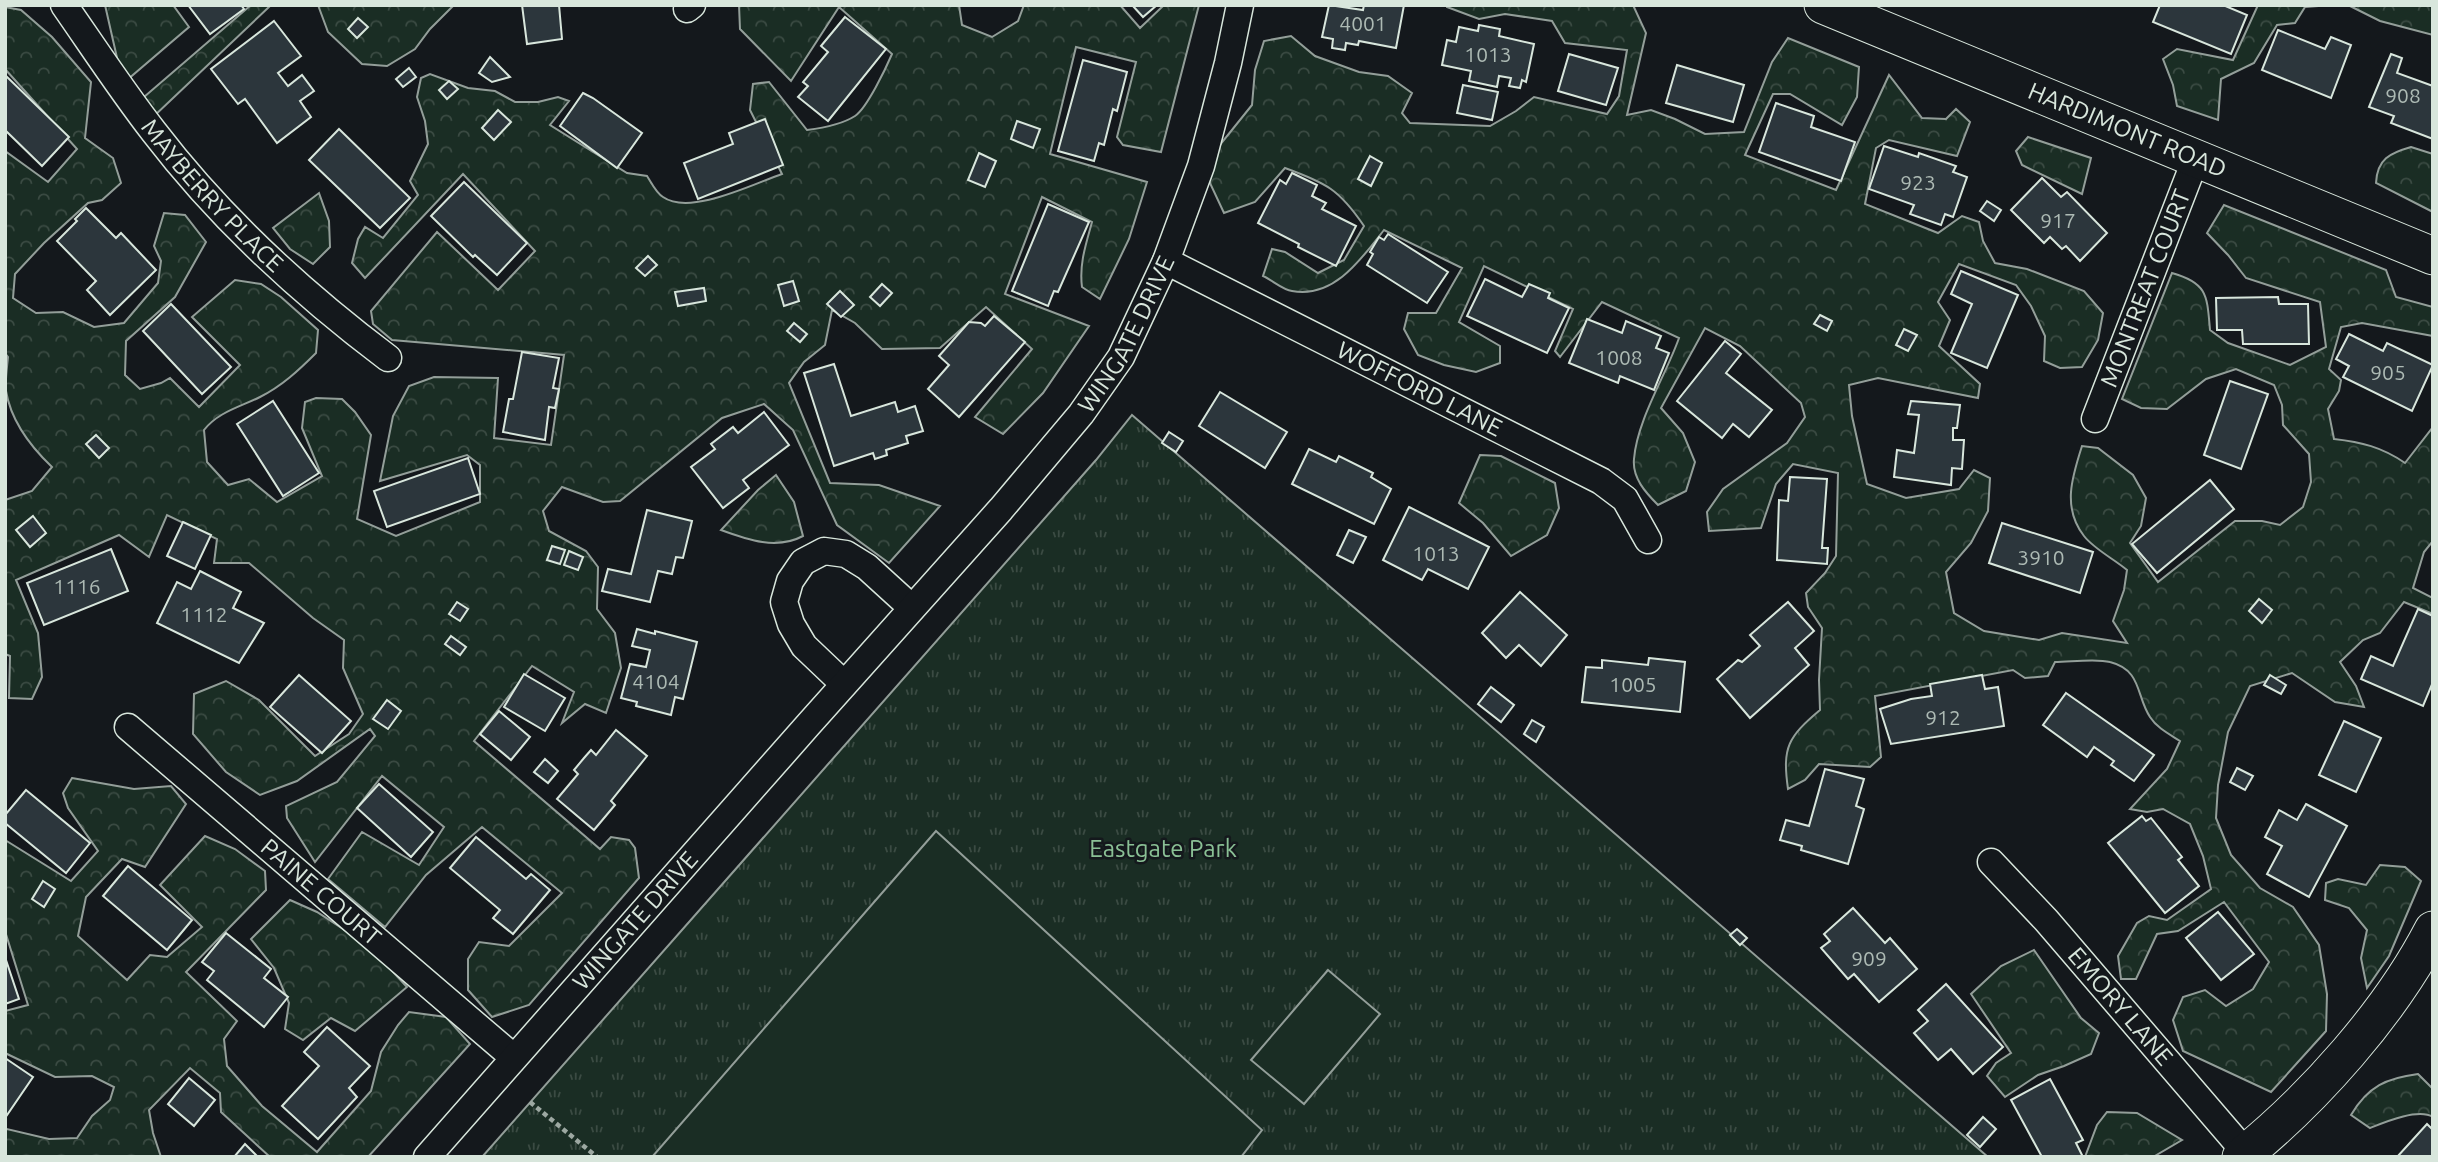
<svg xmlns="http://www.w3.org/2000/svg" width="2438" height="1162" font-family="Ubuntu,sans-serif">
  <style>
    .forest { fill: url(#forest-crowns); stroke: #939e99; stroke-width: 2 }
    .park { fill: url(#park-tufts); stroke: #939e99; stroke-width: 2 }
    .pitch { fill: #1a2d24; stroke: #939e99; stroke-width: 2 }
    .building { fill: #2c363c; stroke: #d8e6dc; stroke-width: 2 }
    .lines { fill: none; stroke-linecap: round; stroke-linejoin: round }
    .street-casing { stroke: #d8e6dc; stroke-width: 29 }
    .secondary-casing { stroke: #d8e6dc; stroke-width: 39 }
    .path { stroke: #9da8a2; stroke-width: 4.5; stroke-dasharray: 5 3.5; stroke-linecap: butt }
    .street { stroke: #14181c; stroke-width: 26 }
    .secondary { stroke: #14181c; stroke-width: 37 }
    .labels { text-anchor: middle; stroke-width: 5; stroke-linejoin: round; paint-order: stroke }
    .number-label { font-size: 21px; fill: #adbab4 }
    .street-label { font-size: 24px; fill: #d8e6dc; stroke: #14181c }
    .park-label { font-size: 24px; fill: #8ac095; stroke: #14181c }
  </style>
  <defs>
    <pattern id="forest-crowns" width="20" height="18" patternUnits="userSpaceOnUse" patternTransform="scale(1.75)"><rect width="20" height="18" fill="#1a2d24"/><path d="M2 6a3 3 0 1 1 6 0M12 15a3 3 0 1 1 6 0" fill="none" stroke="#3b4b43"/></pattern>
    <pattern id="park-tufts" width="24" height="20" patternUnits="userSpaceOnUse" patternTransform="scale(1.75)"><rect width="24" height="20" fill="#1a2d24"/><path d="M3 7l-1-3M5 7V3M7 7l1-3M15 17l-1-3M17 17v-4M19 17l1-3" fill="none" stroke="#3b4b43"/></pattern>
  </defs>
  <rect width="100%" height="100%" fill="#14181c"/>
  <g class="forest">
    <polygon points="105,5 173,5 189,27 127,80 120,71"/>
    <polygon points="251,5 280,5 270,6 152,118 144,97"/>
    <polygon points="318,5 454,5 430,29 415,49 387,66 362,64 328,32"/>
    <path d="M739,5h220l3,20 30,12 26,-16 6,-16h96l20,23 24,-23h35l-38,147 -38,-7 -6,-8 19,-75 -60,-15 -26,107 97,28 -18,57 -29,60 -18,-12c-3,-23 4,-43 10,-65l-50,-25 -37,97 84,32 -46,67 -40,41 -28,-17 57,-68 -46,-42 -46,41 -58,1 -27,-26 -23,-13 -7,35 -21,17 -15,21 41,100 49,2 61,21 -51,57 -52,-38 -44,-95 -29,-26 -42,14 -102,83 -17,1 -41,-15 -19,24 6,20 37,20 12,16 -1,42 18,24 6,35 -15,45 -21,-9 -23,19 12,-31 -42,-26 -58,75 126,108 11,-12 18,3 6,8 4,30 -110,127 -37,12 -24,-27v-31l11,-17 30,4 53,-53 -80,-66 -56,48 -41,52 -57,-48 34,-47 57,33 25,-38 -62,-51 -67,86 -28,-44 -1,-12 51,-24 38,-46 -5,-7 -73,52 -37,14 -34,-23 -33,-38 1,-40 32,-13 33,19 56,56 34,-22 14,-20 -20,-46 1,-28 -31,-22 -64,-55h-35l3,-24 -50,-24 -18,42 -30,-22 -103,45 22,53 4,44 -10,22 -23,-1 1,-42 -5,-2v-154l27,-9 20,-24c-21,-20 -41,-46 -46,-76 -1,-11 1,-23 2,-34l-3,-4v-202l43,31 29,-33 -72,-80v-62l16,3 31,27 39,45 -6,56 28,20 8,25 -19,17 -14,3 -44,40 -29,31 -2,24 23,15 27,-1 31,15 30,-4 34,-40 3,-22 -7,-15 10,-33 21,2 21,27 -31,55 -49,44 -1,34 15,14 21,-6 9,-5 29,29 41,-42 -48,-48 43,-37 26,4 20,13 37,33 -2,23c-17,17 -34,33 -56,44 -20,10 -42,15 -56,33l3,32 21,23 21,-6 28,23 45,-26 -20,-48 3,-26 11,-4 26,1 13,13 16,23 -14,84 39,17 84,-34v-37l-13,-10 -87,26 13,-65 16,-30 25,-9 64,1 -4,60 57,7 13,-90 -172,-15 -19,-16 -2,-13 66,-79 61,58 37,-39 -72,-77 -98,104 -13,-15 6,-24 7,-12 18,11 35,-43 -8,-14 18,-37 -3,-23 -8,-24 4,-19 9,-4 38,14 27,3 20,11h23l20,-5 11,4 -19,24 77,48 20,3c4,6 9,17 16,21 27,19 90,-13 119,-23l-32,-64 3,-26 16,-2 38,48c16,-2 34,-5 48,-14 12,-8 31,-48 37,-62l-53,-47 -48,74 -51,-52z"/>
    <path d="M1447,5h186l13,28 -19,82 24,-5 24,9 30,15 39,-2 28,-70 16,-24 71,29 -2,30 -15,28 -52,-31h-17l-28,61 91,35 53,-115 33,43 24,1 10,-10 14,13 -13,34 -68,-16 -13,8 -11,56 73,29 24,-17 17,6 4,19 12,22 32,6 57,22 19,22 -5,27 -16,27 -22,1 -16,-7 1,-25 -14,-30 -15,-21 -57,-21 -21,38 12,18 -11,26 41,38 -2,14 -100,-20 -29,7 3,31 15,68 39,14 53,-9 15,-19 16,8 -2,33 -17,32 -25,29 8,41 30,18 55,9 23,-7 65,10 -14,-22 11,-31 3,-20c-13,-11 -33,-21 -43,-34 -22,-28 -12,-59 -2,-90l16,2 35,27 13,23 -5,28 -11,17 28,39 77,-61h27l18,4 23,-18 8,-25 -2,-28 -26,-29 -1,-20 -8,-20 -38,-16 -30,10 -39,30 -26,-1 -19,-9 50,-126c36,10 35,23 38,57l18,13 62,22 36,-18 -6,-45 -74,-24 -18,-23 -21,-22 17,-28 162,65 10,27 37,10v29l-71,-13 -21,4 -12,42 12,11 -2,11 -11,18 6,30c27,3 48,8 71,24l28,-36v114l-9,11 -11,36 20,10v16l-29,-12 -24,31 -17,7 -23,22 16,24 8,21 -29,-5 -43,-29 -42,13 -22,46 -10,53 -2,33 15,37 29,33 33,19 26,38 8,49 -1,37 -55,61 -88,-41 -10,-31 10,-23 22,-7 21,16 27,-17 16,-27 -45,-60 -46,29 -21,3 -21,45h-15l-3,-23 19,-33 12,-7 18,4 44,-31 -8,-33 -13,-32 -27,-15 -16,3 -17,-3 37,-40 13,-28c-11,-7 -23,-13 -30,-24 -14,-21 -8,-47 -40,-55 -14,-4 -40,0 -55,0l-7,14 -23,2 -12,-8 -138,26 6,61 -11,10 -51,-3 -14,16 -17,9c-6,-42 0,-52 32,-79l-1,-30 3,-52 -14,-21 -2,-14 19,-20 11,-17 2,-83 -45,-9 -17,20 -15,44 -52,3 -2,-19 16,-23 64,-46 18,-26 -4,-14 -61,-57 -35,-18 -44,80 22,25 12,29 -9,29 -28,14c-12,-12 -26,-27 -24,-46 3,-39 32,-84 45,-121l-77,-36 -42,55 -5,-6 18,-42 -89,-43 -25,56 41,24v17l-24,9 -32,-7 -26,-10 -14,-26 4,-16h28l26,-45 -78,-38c-22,28 -50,69 -92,61 -9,-1 -20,-11 -29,-15l9,-27 13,3 33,21 26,-13 20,-34c-25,-37 -38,-43 -79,-58l-30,34 -31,11 -15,-32 10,-35 33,-41 3,-35 9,-29 27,-5 24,20 44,16 29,4 24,17 -10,20 8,10 80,3 26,-15 18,-14 73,17 12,-18 8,-46 -62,-7 -13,-22 -47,-7 -26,5 -32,-12z"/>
    <polygon points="2258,5 2332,5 2305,7 2295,23 2277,25 2254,63 2221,79 2218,120 2177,106 2173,85 2163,59 2177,49 2233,60"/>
    <polygon points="2348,5 2433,5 2433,35 2380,21"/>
    <polygon points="2028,137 2091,158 2082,194 2022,165 2016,151"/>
    <path d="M2411,147l22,7v58l-57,-29c1,-24 14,-30 35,-36z"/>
    <polygon points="319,193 329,221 330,247 313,264 290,249 273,228"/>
    <polygon points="1480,455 1501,456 1555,483 1559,508 1547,535 1511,556 1483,523 1459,503"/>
    <path d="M776,475l18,27 9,34c-26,14 -55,4 -82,-6l37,-40z"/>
    <polygon points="72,778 134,789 171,786 186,804 145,867 122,859 86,897 78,936 127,980 150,955 167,957 202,927 160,885 205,836 235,849 265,871 266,890 186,972 237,1021 224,1039 227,1066 262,1106 317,1152 371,1091 381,1052 398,1025 409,1012 446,1017 470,1044 368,1157 270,1157 221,1112 220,1093 190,1068 149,1110 153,1133 161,1157 5,1157 5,1131 7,1129 49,1139 77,1138 92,1116 110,1100 114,1087 92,1076 55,1077 5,1053 5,1011 28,1005 5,931 5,840 71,881 98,851 68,808 63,793"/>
    <polygon points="2380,865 2405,867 2421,881 2389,956 2367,988 2361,958 2367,930 2349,908 2325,900 2326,883 2338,879 2366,885"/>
    <polygon points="290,900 317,912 369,946 407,987 355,1031 331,1018 303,1040 285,1029 289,1003 274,968 251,939"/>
    <polygon points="2034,950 2081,1018 2099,1033 2091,1054 2064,1066 2038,1075 2005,1097 1987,1076 1996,1063 2011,1053 1971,994 2001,966"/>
    <path d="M2418,1074l15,15v28c-15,-9 -48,5 -63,11l-19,-13c17,-29 36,-37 67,-41z"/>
    <polygon points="2107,1112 2137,1113 2182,1140 2153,1157 2085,1157 2097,1125"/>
  </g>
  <polygon class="park" points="1132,415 1988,1157 482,1157 1096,460"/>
  <g class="pitch">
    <polygon points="936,831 1262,1130 1241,1157 652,1157"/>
    <polygon points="1328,970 1380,1014 1304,1104 1251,1060"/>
  </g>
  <g class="building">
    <polygon points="188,5 241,5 244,9 210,34"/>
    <polygon points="522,5 559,5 562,39 527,44"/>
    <polygon points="1132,5 1157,5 1143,17"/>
    <polygon points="1329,5 1363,10 1364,5 1404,5 1396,48 1359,41 1358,45 1346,43 1345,50 1332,48 1333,39 1322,37"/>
    <polygon points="2160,5 2223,5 2247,15 2231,54 2153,22"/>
    <polygon points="845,17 886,49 828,121 798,97 808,86 803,82 828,52 821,46"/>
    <polygon points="358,18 368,27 357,38 348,29"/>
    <polygon points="274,21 301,56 278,73 288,86 302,75 314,91 300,101 311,117 277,143 245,99 238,104 211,69"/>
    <polygon points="1479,25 1500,29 1499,36 1534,44 1526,82 1522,80 1520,88 1509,86 1511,78 1499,76 1497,87 1469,81 1471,71 1442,65 1447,40 1456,42 1459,27 1478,31"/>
    <polygon points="2278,30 2325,49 2331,37 2351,45 2331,98 2262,70"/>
    <polygon points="1569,54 1618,68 1606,105 1558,91"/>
    <polygon points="2391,54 2402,58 2397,73 2433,86 2433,139 2391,123 2394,116 2369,107"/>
    <polygon points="490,57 510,77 492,82 479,73"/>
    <polygon points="1083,60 1127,72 1117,111 1113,109 1104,145 1099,143 1094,161 1058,151"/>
    <polygon points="1677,65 1744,85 1733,122 1666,103"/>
    <polygon points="409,68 416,77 403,87 396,79"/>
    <polygon points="5,75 69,137 42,166 5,130"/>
    <polygon points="449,81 458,89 447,99 439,90"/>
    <polygon points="1463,85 1498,92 1492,120 1457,113"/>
    <polygon points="583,93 593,98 642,133 617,168 560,126"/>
    <polygon points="1776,103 1814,116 1811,127 1855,142 1841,181 1759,152"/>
    <polygon points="498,110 511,122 494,140 482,128"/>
    <polygon points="765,119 783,165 698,199 684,163 733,144 729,133"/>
    <polygon points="1017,121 1040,129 1033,148 1011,139"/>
    <polygon points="339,129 410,198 380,228 309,160"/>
    <polygon points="1884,146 1918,157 1919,153 1956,166 1953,172 1967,177 1953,217 1945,214 1941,225 1910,214 1914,205 1869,189"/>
    <polygon points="979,153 996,161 985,187 968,180"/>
    <polygon points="1370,156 1382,163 1371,186 1358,179"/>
    <polygon points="1292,173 1317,185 1312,196 1326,203 1322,209 1356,226 1336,266 1298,247 1299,244 1258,223 1280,180 1286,184"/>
    <polygon points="2042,178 2061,197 2067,192 2107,233 2080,261 2066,246 2062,249 2050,237 2044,243 2011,210"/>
    <polygon points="464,182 527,243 497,275 475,255 473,257 431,216"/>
    <polygon points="1987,201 2001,210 1994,221 1980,211"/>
    <polygon points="1048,204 1089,222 1058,292 1054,291 1048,306 1012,291"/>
    <polygon points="86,208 116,238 121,233 156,270 110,315 87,290 96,281 57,241 77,221 75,219"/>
    <polygon points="1388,234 1448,272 1427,303 1367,265 1373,254 1370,252 1379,237 1384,240"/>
    <polygon points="648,256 657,265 645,276 636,268"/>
    <polygon points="1961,271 2018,295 1987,368 1951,353 1972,304 1951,294"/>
    <polygon points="1485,279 1522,297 1529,284 1550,293 1548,298 1569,308 1547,353 1467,316"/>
    <polygon points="793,281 799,301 784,306 778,285"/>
    <polygon points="882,284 892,293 880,306 870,297"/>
    <polygon points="704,288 706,301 678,306 675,292"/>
    <polygon points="840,291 854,305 841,317 827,304"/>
    <polygon points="2278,297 2279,304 2308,304 2309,344 2243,344 2242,330 2217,330 2216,298"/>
    <polygon points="171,304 231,367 202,394 143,331"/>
    <polygon points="1820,315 1832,321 1827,331 1814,324"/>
    <polygon points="994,316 1025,342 959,417 928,389 949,365 939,356 969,322 981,323 985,326"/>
    <polygon points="1587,319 1622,333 1626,321 1661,336 1656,348 1669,353 1654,390 1620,376 1618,383 1569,363"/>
    <polygon points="794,323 807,334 800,342 787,331"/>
    <polygon points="1904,329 1917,335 1908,351 1896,345"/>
    <polygon points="2349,334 2383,351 2387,343 2433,365 2412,411 2343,377 2349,366 2336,359"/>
    <polygon points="1725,341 1741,354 1726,373 1772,410 1749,437 1733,424 1722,438 1677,401"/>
    <polygon points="522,352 559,358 553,388 559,389 555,408 549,407 545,440 503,432 509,399 513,399"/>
    <polygon points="834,364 851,416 895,402 898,412 915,406 923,431 906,436 908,443 886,450 887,455 875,459 873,453 834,466 804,373"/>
    <polygon points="2230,381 2268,394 2241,469 2204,455"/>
    <polygon points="1220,392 1287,432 1265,468 1199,426"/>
    <polygon points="273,401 319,473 283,496 237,424"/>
    <polygon points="1911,401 1960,405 1957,428 1953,428 1953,440 1964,440 1962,469 1952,468 1951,485 1894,477 1897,450 1914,453 1919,415 1908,414"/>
    <polygon points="764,412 789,445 743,480 749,488 723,508 691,467 715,449 711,444 733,427 738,433"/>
    <polygon points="1169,432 1183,441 1176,452 1162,443"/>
    <polygon points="96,435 109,448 99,458 86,444"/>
    <polygon points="1309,449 1336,462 1339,456 1373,473 1371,477 1391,489 1374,524 1292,484"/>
    <polygon points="468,458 480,494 387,527 374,491"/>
    <polygon points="1790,477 1827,479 1822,548 1828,548 1827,564 1777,560 1779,500 1788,501"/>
    <polygon points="2210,480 2234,509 2157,573 2132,544"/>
    <polygon points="1409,507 1489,547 1468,589 1428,569 1422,580 1383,560"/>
    <polygon points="647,510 692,521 683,558 676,557 672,574 658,571 650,602 602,591 608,569 631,574"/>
    <polygon points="33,516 46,533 30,547 16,530"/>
    <polygon points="183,522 211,535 195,569 167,556"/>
    <polygon points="2002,523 2093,552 2080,593 1989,563"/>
    <polygon points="1349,530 1366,537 1353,563 1337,555"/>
    <polygon points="552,546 565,550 560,564 547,560"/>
    <polygon points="111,549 128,591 44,625 27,583"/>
    <polygon points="569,551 583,557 578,570 564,565"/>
    <polygon points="200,571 241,592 233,608 264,623 239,663 157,623 177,582 191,589"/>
    <polygon points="1520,592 1567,635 1541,666 1519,645 1506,658 1482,633"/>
    <polygon points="2259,599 2272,610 2262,623 2249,611"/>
    <polygon points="457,602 468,609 460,621 449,614"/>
    <polygon points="1788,602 1814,631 1795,648 1809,665 1750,718 1717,679 1738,660 1742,662 1760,646 1750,635"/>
    <polygon points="2418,609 2433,616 2433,682 2423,706 2361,679 2371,656 2393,666"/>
    <polygon points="637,629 655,634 655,631 697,642 683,699 675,697 671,715 636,706 637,702 621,698 630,664 646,667 650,650 632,646"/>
    <polygon points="451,636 466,647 460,655 445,644"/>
    <polygon points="1649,658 1685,662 1680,712 1582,702 1586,667 1602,668 1602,660 1648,665"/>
    <polygon points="524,674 565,698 545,731 504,707"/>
    <polygon points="299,675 351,721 322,753 270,707"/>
    <polygon points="1982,675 1985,689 1998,687 2004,726 1891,744 1880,709 1911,699 1932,696 1930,684"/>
    <polygon points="2270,675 2286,685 2281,694 2264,685"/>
    <polygon points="1491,687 1514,705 1501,722 1478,704"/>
    <polygon points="2066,693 2154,755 2134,781 2111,765 2114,761 2094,747 2087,757 2043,725"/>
    <polygon points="387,700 401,711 388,729 373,719"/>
    <polygon points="499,711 530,737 511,760 480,734"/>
    <polygon points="1532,720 1544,727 1536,742 1524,734"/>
    <polygon points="2344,721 2381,738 2356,792 2319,775"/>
    <polygon points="616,730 647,756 611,801 615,805 594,830 557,799 578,774 574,770 584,758 591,750 596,755"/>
    <polygon points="545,759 558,771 548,783 534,772"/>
    <polygon points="2237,768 2253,776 2245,790 2230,782"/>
    <polygon points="1825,769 1864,779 1856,806 1864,809 1848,864 1801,850 1802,846 1780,840 1786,820 1809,826"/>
    <polygon points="379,784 433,832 411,857 357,808"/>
    <polygon points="26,790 90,843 66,873 5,823 5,815"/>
    <polygon points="2306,804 2347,826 2309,897 2267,874 2282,846 2265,837 2279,810 2297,820"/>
    <polygon points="2142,816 2146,821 2151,818 2182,857 2178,860 2199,886 2165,913 2108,843"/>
    <polygon points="476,837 526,879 531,874 550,890 513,934 493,918 500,910 450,868"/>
    <polygon points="128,866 192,920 167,950 103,896"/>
    <polygon points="43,881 55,889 44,907 32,899"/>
    <polygon points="1853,908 1885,943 1890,938 1917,969 1879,1002 1854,974 1848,979 1821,948 1830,941 1824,934"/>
    <polygon points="2218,912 2254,954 2221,980 2186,938"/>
    <polygon points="1737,929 1747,938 1740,945 1730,935"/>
    <polygon points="226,933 271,969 264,978 288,997 264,1027 207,980 214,971 202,962"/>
    <polygon points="5,957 19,999 5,1004"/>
    <polygon points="1946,984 2003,1047 1973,1074 1951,1049 1938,1060 1914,1033 1928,1021 1918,1010"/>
    <polygon points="327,1027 370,1066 349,1088 357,1097 318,1139 282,1106 319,1066 304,1052"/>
    <polygon points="5,1058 33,1077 5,1118"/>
    <polygon points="189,1078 215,1100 194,1126 168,1104"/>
    <polygon points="2050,1079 2083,1140 2076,1143 2083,1157 2042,1157 2011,1100"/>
    <polygon points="1983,1117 1996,1129 1980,1147 1967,1135"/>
    <polygon points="2427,1124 2433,1130 2433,1157 2397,1157"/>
    <polygon points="245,1144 258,1157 234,1157"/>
  </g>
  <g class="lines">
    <g class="street-casing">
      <g id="street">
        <path id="s1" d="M64,5c30,43 58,86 90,127 65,85 149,162 234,226"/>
        <polyline points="687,9 692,5"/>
        <path id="s2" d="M1166,261l435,220 24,18 23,41"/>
        <path id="s3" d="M2095,419l101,-261"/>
        <polyline points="844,684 804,646 791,624 784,602 790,581 803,562 824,551 846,554 867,567 912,608"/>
        <path id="s4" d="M128,727l385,330"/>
        <path id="s5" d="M1991,862l55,58 200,233"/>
        <path id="s6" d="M427,1157l381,-432 193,-216 80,-95 40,-57 45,-96 35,-95 27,-103 12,-58"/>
      </g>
    </g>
    <g class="secondary-casing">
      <g id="secondary">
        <path id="s7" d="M1823,5l610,251"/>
        <path d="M2241,1157c72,-58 149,-144 192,-227"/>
      </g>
    </g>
    <polyline class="path" points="530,1102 597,1157"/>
    <use href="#street" class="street"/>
    <use href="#secondary" class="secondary"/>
  </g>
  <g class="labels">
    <g class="number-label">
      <text x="1363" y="31">4001</text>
      <text x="1488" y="62">1013</text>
      <text x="2403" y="103">908</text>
      <text x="1918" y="190">923</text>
      <text x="2058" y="228">917</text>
      <text x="1619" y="365">1008</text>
      <text x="2388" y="380">905</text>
      <text x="1436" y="561">1013</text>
      <text x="2041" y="565">3910</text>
      <text x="77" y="594">1116</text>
      <text x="204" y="622">1112</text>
      <text x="656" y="689">4104</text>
      <text x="1633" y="692">1005</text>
      <text x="1943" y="725">912</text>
      <text x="1869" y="966">909</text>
    </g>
    <g class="street-label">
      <text dy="8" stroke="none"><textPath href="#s7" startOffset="329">HARDIMONT ROAD</textPath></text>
      <text dy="8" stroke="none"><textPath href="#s1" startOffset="242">MAYBERRY PLACE</textPath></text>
      <text dy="8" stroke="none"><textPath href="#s3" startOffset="140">MONTREAT COURT</textPath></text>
      <text dy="8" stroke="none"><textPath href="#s6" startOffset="1082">WINGATE DRIVE</textPath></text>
      <text dy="8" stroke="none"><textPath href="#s2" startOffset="284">WOFFORD LANE</textPath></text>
      <text dy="8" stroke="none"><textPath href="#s4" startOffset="254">PAINE COURT</textPath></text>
      <text dy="8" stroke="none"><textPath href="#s6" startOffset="315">WINGATE DRIVE</textPath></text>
      <text dy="8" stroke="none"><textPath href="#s5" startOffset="194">EMORY LANE</textPath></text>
    </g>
    <g class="park-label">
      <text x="1163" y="857">Eastgate Park</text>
    </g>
  </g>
  <rect width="2438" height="1162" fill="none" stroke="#d8e6dc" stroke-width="14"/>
</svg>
